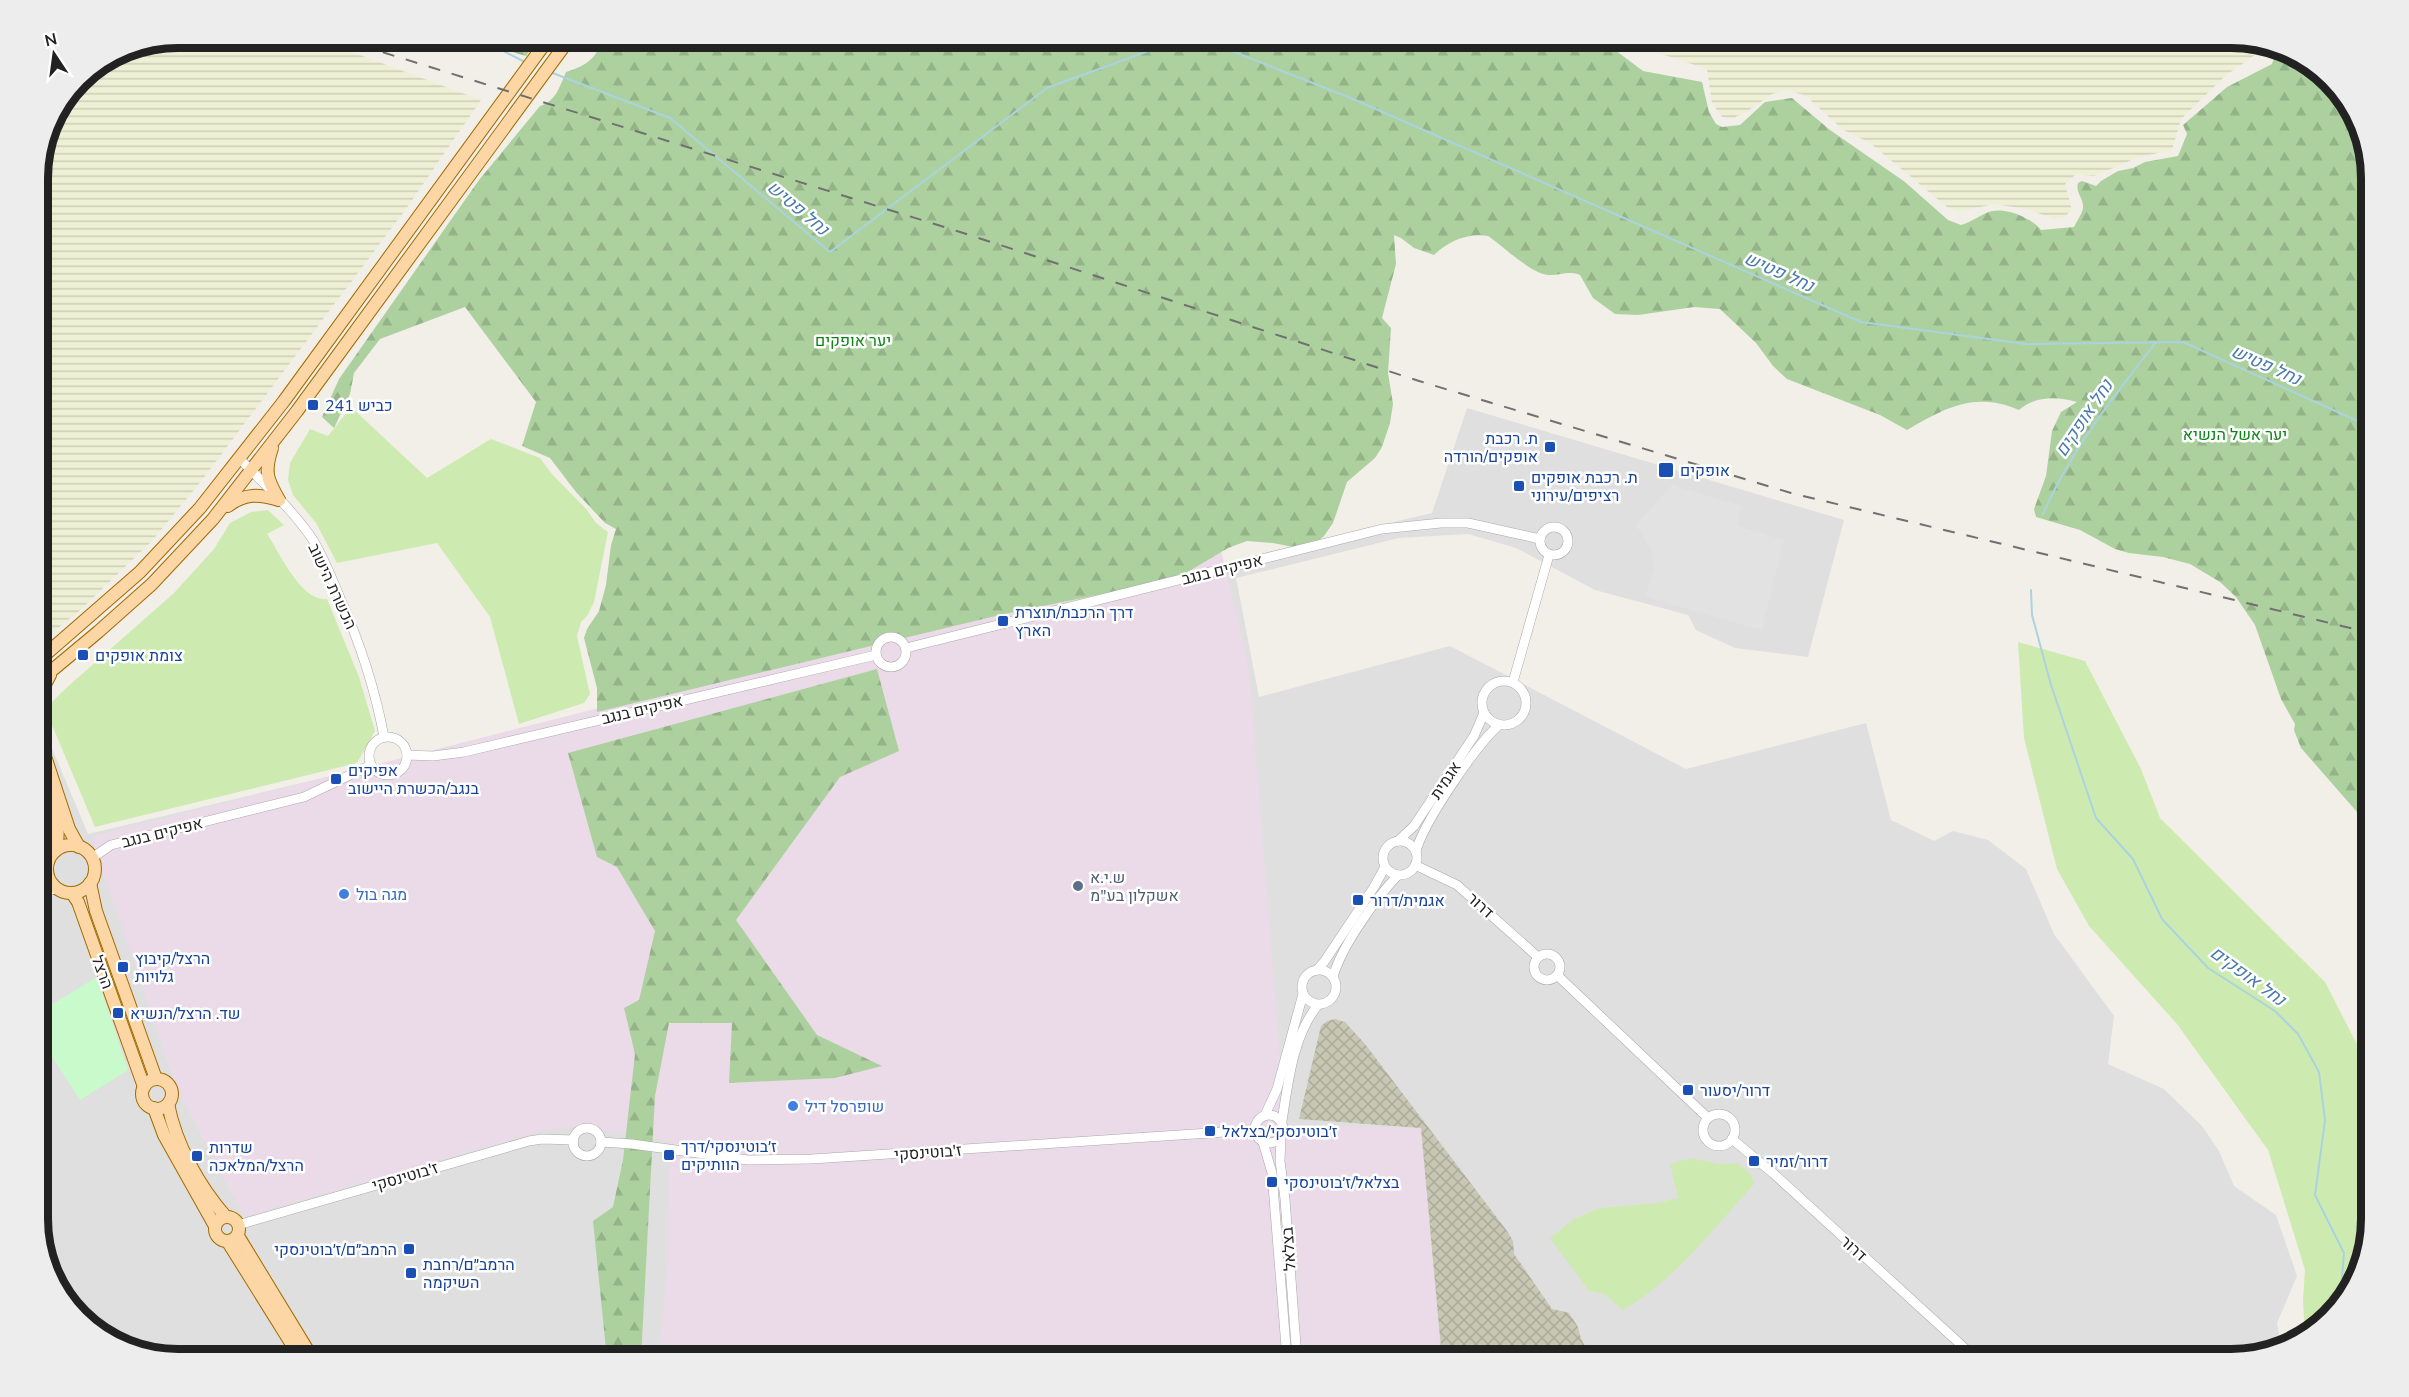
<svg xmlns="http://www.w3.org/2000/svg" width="2409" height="1397" font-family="'Nunito Sans',Heebo,sans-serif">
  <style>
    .residential { fill: #e0dfdf }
    .industrial { fill: #ebdbe8 }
    .construction { fill: url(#construction-cross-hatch) }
    .farmland { fill: url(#farmland-rules) }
    .grass { fill: #cdebb0 }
    .forest { fill: url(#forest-firs) }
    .park { fill: #c8facc }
    .parking { fill: #e2e2e2 }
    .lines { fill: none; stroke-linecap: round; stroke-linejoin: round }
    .stream { stroke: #aad3df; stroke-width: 2 }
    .minor-casing { stroke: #a9a9a9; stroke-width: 10 }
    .major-casing { stroke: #a06b00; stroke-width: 14 }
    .minor { stroke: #fff; stroke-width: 9 }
    .major { stroke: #fcd6a4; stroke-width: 12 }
    .rail { stroke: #707070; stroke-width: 2; stroke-dasharray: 12 12; stroke-linecap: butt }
    .transit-dot { fill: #1a4fb4; stroke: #fff; stroke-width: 2 }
    .service-dot { fill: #5c6f8a; stroke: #fff; stroke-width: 2 }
    .shop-dot { fill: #3f7fe0; stroke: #fff; stroke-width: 2 }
    .labels { text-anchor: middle; stroke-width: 5; stroke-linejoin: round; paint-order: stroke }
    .park-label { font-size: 16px; fill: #0c8416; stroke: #fff }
    .transit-label { font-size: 16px; fill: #164399; stroke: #fff; text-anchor: start }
    .street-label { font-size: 16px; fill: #222; stroke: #fff }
    .service-label { font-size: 16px; fill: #4e5e75; stroke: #fff; text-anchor: start }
    .shop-label { font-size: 16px; fill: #366cbe; stroke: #fff; text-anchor: start }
    .water-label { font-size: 18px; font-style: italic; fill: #4a7aab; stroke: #fff }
    .rim { fill: none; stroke: #222; stroke-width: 8 }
  </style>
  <defs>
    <pattern id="construction-cross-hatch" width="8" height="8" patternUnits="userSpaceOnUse" patternTransform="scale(1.5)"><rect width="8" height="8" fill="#c7c7b4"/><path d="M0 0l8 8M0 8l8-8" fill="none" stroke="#abab9a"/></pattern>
    <pattern id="farmland-rules" width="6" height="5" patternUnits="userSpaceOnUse" patternTransform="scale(1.5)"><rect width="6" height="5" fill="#eef0d5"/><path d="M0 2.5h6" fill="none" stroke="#ccceb7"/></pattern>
    <pattern id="forest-firs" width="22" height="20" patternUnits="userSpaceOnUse" patternTransform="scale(1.5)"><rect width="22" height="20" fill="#add19e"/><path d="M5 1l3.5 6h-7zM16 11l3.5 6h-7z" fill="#95b388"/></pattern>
  </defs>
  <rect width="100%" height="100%" fill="#f2efe9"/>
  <polygon class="residential" points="1467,408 1844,520 1808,657 1735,648 1696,630 1688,615 1595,590 1516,548 1468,534 1399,538 1236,578 1259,697 1450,646 1686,769 1866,723 1891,820 1934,841 1953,831 1988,840 2026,869 2054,934 2114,1016 2108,1064 2164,1089 2202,1126 2219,1151 2234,1186 2276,1215 2297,1276 2277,1323 2281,1346 2231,1359 178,1359 108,1341 57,1289 38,1228 38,739 49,741 88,834 1432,513"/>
  <polygon class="industrial" points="1221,550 1249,669 1285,1125 1421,1128 1441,1359 659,1359 668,1260 670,1141 580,1126 545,1130 244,1217 176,1086 91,837"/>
  <polygon class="construction" points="1335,1019 1345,1022 1365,1044 1507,1231 1513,1241 1514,1254 1552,1309 1569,1313 1578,1327 1581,1339 1592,1359 1442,1359 1421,1128 1299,1119 1321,1026 1327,1021"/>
  <g class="farmland">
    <polygon points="178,38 314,38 481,100 406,209 202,480 151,542 78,612 38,644 38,169 52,116 79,78 125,48"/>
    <polygon points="1622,38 2231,38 2266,47 2225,76 2181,119 2172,150 2139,157 2094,176 2076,174 2065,184 2072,210 2064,217 2054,219 2027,209 1993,204 1959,212 1947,207 1870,143 1842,129 1806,96 1788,90 1772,94 1746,112 1733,118 1722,117 1712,103 1707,69 1658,53 1625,41"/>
  </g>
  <g class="grass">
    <polygon points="351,407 427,478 491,439 540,458 552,474 587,510 596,523 608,532 594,602 587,616 581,622 577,636 590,694 584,703 519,724 490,617 437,543 337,563 316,523 293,495 288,480 290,463 310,429 328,436"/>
    <path d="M268,510l16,15 -17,9c13,19 34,68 60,65l32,78 16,54 -18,32 -262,64 -46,-109v-13l16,-16 109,-96 40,-44 16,-26 21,-11z"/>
    <polygon points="2018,642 2085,661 2141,769 2160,818 2325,982 2365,1060 2371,1089 2371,1219 2353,1289 2305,1337 2303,1300 2305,1270 2268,1150 2177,1024 2089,926 2057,869 2024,738"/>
    <path d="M1691,1158l28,6 18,-1 14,11 3,10c-40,44 -79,96 -131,126l-19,-16 -15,-3 -39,-53 24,-19 26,-11 57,-5 21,-5 -8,-34z"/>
  </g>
  <g class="forest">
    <polygon points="465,38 539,38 526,56"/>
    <path d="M604,38h995l44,33 59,11 7,30 7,12 6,3 18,-2 25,-23 27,-4 38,32 75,52 43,38 13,5c11,-3 20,-11 31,-14 15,-3 40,7 49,19l33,-3c3,-6 8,-13 9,-19 1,-10 -8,-15 -5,-25l4,-2 14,5 5,-5 17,-10 15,-3 12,-6 33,-6 9,-22 -4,-9 44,-38 45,-23 5,-14 24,6 51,52 19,61v659l-70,-80 -7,-18 1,-6 -14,-25 -26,-74 -19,-28 -16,-15 -30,-18 -27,-7 -34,-4 -14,-4 -35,-19 -44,-13 -2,-8 12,-33 6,-45 9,-19 16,-10c-21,-6 -42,-6 -58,8 -44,-19 -74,-2 -112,20l-27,-15 -93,-36 -14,-13 -17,-23 -36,-34 -26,-2 -56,8 -23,-1 -22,-16 -13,-23c-11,-5 -21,1 -32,0 -18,-2 -45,-29 -60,-39 -21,-3 -39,5 -54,19l-20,-7 -13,-10 -7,-3 2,29 -14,54 9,10 -3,45 5,31 -3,19 -8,24 -7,11 -28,24 -14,41 -9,13 -16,14 -35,-7 -26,-2 -19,7 -52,31 -172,35 -407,98v-24l-13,-50 3,-9 12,-18 7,-26 5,-40 5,-16 -11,-6 -29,-31 -26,-34 -28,-12 14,-44 -71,-95 -85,32 -26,34 -4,21 -16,34 -12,-11 17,-38 140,-199 61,-74c16,-5 19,-18 26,-34 22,-7 29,-13 38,-34z"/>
    <polygon points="877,669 899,751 840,777 736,920 817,1035 882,1066 835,1078 729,1083 732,1023 669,1023 655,1096 641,1359 607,1359 593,1221 613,1207 623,1160 635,1054 624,1008 639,1000 655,931 617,867 597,857 568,753"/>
  </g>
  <g class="park">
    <polygon points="49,818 53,835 45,846 38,873 38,826"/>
    <polygon points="97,977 128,1070 80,1100 38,1035 38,1013"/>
  </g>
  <polygon class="parking" points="1672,485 1741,506 1737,526 1784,540 1762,630 1645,597 1655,566 1651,550 1636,525"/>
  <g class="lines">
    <g class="stream">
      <polyline points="478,38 525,62"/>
      <polyline points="1199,38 1353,99 1861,322 2026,344 2183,342 2371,427"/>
      <polyline points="550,72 670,118 830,252 1047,88 1184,38"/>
      <path d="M2043,514c28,-64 70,-117 113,-172"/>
      <polyline points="2031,590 2032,615 2051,685 2096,818 2133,859 2162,919 2208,968 2275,1011 2298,1034 2319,1072 2325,1120 2315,1195 2344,1253 2340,1302"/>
    </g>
    <g class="minor-casing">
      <g id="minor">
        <path d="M240,459c25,26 53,51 73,81 11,18 19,38 27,58 20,45 35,90 44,139"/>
        <circle cx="1554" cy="541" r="14"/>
        <circle cx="891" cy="652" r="15"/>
        <polyline points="906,648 1382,529 1441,523 1468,523 1540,539"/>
        <circle cx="1504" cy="703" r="22"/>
        <polyline points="1513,682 1549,555"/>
        <circle cx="388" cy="756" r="19"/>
        <polyline points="407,755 433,756 464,752 876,655"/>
        <circle cx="1400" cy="858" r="17"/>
        <polyline points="1398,841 1414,826 1474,736 1484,713"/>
        <path d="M1416,851c8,-29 60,-106 83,-126"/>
        <polyline points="92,858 111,845 304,797 371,765"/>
        <polyline points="1415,865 1457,885 1538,957"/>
        <polyline points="38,883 47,872"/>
        <polyline points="38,897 49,890 58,889"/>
        <circle cx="1547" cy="967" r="13"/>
        <circle cx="1319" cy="987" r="17"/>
        <polyline points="1317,970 1324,962 1374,887 1385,867"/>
        <polyline points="1557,975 1708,1118"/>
        <path d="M1333,977c8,-30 43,-79 65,-102"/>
        <circle cx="1719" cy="1130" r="16"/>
        <circle cx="1269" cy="1129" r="14"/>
        <polyline points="1265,1115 1277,1089 1303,994"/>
        <path d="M1282,1121c6,-38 11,-86 36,-116"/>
        <circle cx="587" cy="1142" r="14"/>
        <polyline points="1281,1138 1280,1161 1285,1199 1297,1359"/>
        <polyline points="1732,1139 1774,1174 1970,1353 1970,1359"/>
        <polyline points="601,1142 632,1144 748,1160 812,1159 1255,1130"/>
        <polyline points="1263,1142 1272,1173 1287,1359"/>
        <polyline points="238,1225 529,1141 542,1139 574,1140"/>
      </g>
    </g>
    <g class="major-casing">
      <g id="major">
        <path d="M272,448c-8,24 -5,31 7,52"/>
        <path d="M228,506c17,-13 31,-12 51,-6"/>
        <polyline points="38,661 140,572 200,508 284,401 549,38"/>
        <polyline points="38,682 98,632 152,584 213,519 297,411 570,38"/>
        <polyline points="38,698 50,675"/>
        <polyline points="38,735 69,829 79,847"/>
        <path d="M38,763c10,25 26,60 17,88"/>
        <circle cx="71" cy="869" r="24"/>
        <polyline points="90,883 96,911 156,1079"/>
        <polyline points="72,893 78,902 144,1087"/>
        <circle cx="157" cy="1094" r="15"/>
        <path d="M168,1104c8,41 31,82 58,113"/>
        <polyline points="154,1108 164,1135 215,1226"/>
        <circle cx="227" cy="1229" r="12"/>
        <polyline points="238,1236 313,1359"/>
        <polyline points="228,1242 301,1359"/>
      </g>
    </g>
    <use href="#minor" class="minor"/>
    <use href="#major" class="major"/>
    <polyline class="rail" points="337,38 957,231 1419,381 1791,493 2371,633"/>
  </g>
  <g class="transit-dot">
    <rect x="307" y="399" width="12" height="12" rx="3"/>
    <rect x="1544" y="441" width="12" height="12" rx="3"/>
    <rect x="1658" y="462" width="16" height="16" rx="3"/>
    <rect x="1513" y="480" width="12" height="12" rx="3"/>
    <rect x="997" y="615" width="12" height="12" rx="3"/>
    <rect x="77" y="649" width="12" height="12" rx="3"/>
    <rect x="330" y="773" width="12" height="12" rx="3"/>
    <rect x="1352" y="894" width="12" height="12" rx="3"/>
    <rect x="117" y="961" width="12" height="12" rx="3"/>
    <rect x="112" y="1007" width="12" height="12" rx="3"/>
    <rect x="1682" y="1084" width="12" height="12" rx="3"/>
    <rect x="1204" y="1125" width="12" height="12" rx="3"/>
    <rect x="663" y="1149" width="12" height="12" rx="3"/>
    <rect x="191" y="1150" width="12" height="12" rx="3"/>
    <rect x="1748" y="1155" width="12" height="12" rx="3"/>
    <rect x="1266" y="1176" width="12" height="12" rx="3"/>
    <rect x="403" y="1243" width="12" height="12" rx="3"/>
    <rect x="405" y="1267" width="12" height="12" rx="3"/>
  </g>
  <circle class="service-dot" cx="1078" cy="886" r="6"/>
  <g class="shop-dot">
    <circle cx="344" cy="894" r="6"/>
    <circle cx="793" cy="1106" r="6"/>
  </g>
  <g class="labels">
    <g class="park-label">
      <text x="853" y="346">יער אופקים</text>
      <text x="2235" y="440">יער אשל הנשיא</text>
    </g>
    <g class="transit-label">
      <text x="325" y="411">כביש 241</text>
      <text x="1538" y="444" text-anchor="end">ת. רכבת<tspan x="1538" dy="18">אופקים/הורדה</tspan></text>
      <text x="1680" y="476">אופקים</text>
      <text x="1531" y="483">ת. רכבת אופקים<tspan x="1531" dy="18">רציפים/עירוני</tspan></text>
      <text x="1015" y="618">דרך הרכבת/תוצרת<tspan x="1015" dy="18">הארץ</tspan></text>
      <text x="95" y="661">צומת אופקים</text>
      <text x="348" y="776">אפיקים<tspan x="348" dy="18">בנגב/הכשרת היישוב</tspan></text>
      <text x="1370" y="906">אגמית/דרור</text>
      <text x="135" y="964">הרצל/קיבוץ<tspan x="135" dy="18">גלויות</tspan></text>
      <text x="130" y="1019">שד. הרצל/הנשיא</text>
      <text x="1700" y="1096">דרור/יסעור</text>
      <text x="1222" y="1137">ז׳בוטינסקי/בצלאל</text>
      <text x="681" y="1152">ז׳בוטינסקי/דרך<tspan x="681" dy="18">הוותיקים</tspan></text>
      <text x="209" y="1153">שדרות<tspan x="209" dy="18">הרצל/המלאכה</tspan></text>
      <text x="1766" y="1167">דרור/זמיר</text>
      <text x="1284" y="1188">בצלאל/ז׳בוטינסקי</text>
      <text x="397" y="1255" text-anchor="end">הרמב״ם/ז׳בוטינסקי</text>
      <text x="423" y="1270">הרמב״ם/רחבת<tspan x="423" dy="18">השיקמה</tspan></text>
    </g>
    <g class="street-label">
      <text transform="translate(1222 569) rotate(-14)" y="6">אפיקים בנגב</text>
      <text transform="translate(333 586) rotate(65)" y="6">הכשרת הישוב</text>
      <text transform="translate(642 709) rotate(-13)" y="6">אפיקים בנגב</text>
      <text transform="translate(1445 780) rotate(-56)" y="6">אגמית</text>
      <text transform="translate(162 832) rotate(-14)" y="6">אפיקים בנגב</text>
      <text transform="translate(1481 905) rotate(42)" y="6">דרור</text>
      <text transform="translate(103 972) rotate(70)" y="6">הרצל</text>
      <text transform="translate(928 1152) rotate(-4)" y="6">ז'בוטינסקי</text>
      <text transform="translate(405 1176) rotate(-16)" y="6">ז'בוטינסקי</text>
      <text transform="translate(1854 1248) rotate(42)" y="6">דרור</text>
      <text transform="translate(1288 1249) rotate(-94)" y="6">בצלאל</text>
    </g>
    <g class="service-label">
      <text x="1090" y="883">ש.י.א<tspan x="1090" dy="18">אשקלון בע"מ</tspan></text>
    </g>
    <g class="shop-label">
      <text x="356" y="900">מגה בול</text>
      <text x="805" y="1112">שופרסל דיל</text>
    </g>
    <g class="water-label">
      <text transform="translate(798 208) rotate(40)" y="6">נחל פטיש</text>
      <text transform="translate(1779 272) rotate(24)" y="6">נחל פטיש</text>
      <text transform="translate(2266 365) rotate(24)" y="6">נחל פטיש</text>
      <text transform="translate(2084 418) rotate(-56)" y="6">נחל אופקים</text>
      <text transform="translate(2248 976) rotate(36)" y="6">נחל אופקים</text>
    </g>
  </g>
  <path d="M0 0H2409V1397H0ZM178 48H2231A130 130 0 0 1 2361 178V1219A130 130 0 0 1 2231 1349H178A130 130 0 0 1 48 1219V178A130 130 0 0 1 178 48Z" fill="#ededed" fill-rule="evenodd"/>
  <path class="rim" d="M178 48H2231A130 130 0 0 1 2361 178V1219A130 130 0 0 1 2231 1349H178A130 130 0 0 1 48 1219V178A130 130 0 0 1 178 48Z"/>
  <g transform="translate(54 54) rotate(347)" stroke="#ffffff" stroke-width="4.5" paint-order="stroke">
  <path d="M0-4.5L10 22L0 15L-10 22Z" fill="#222222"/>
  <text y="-9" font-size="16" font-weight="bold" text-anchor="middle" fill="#222222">N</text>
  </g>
</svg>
